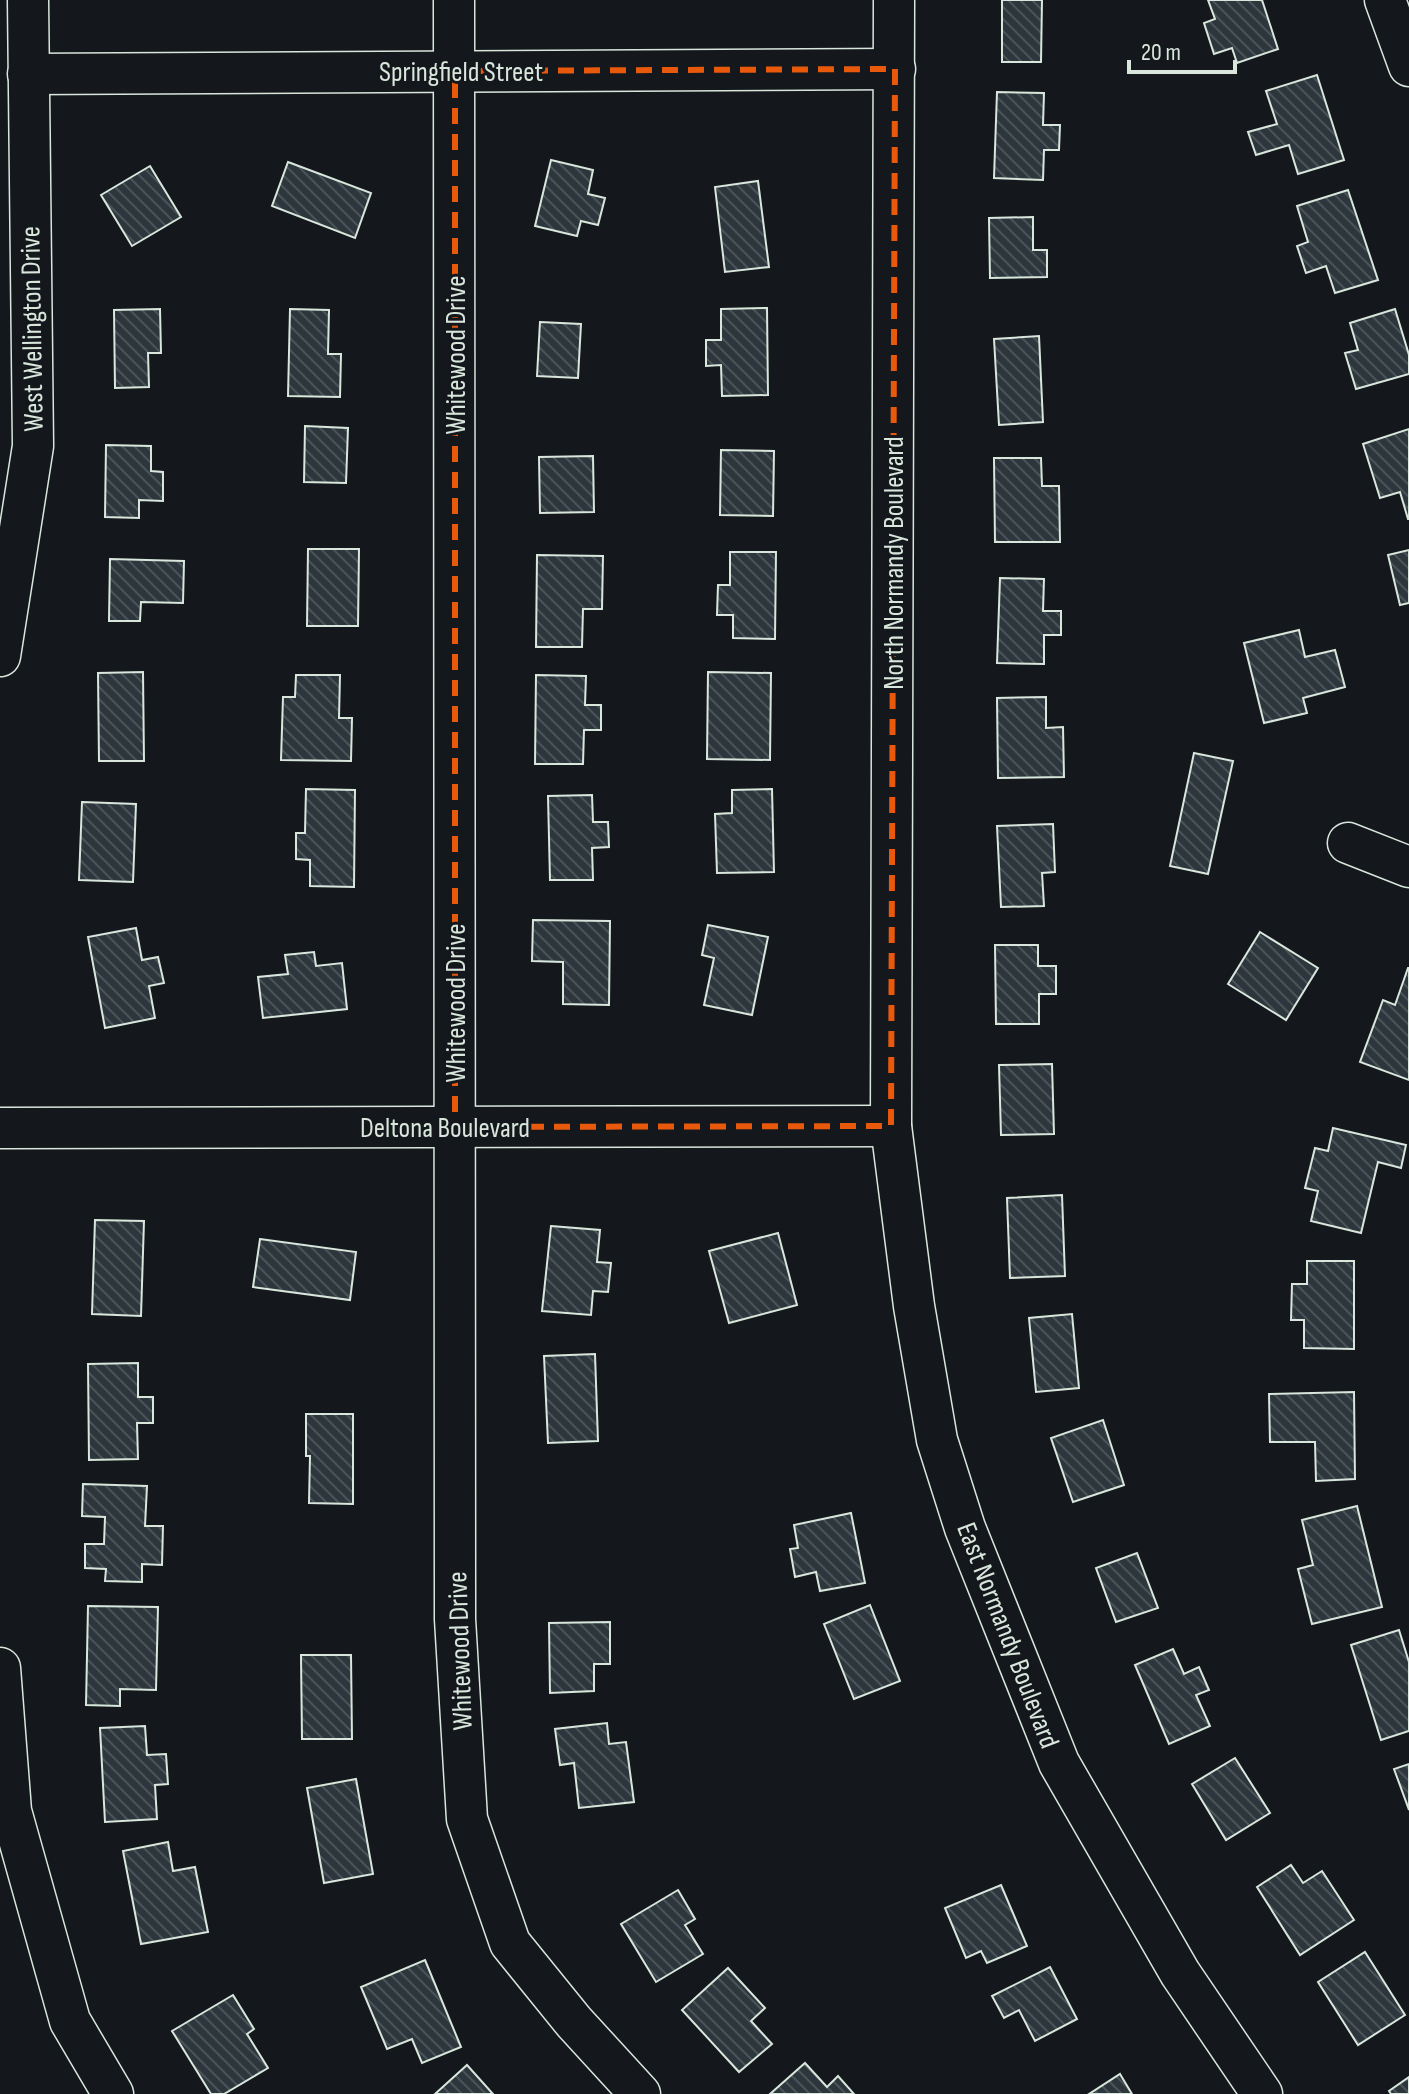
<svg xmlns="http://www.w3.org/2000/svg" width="1409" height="2094" font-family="'Sofia Sans Condensed',sans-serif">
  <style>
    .building { fill: url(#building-back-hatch); stroke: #d8e6dc; stroke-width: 2 }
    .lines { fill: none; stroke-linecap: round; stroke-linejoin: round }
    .minor-casing { stroke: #d8e6dc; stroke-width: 43 }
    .minor { stroke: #14181c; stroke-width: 40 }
    .marked { fill: none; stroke: #e8590c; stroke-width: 6; stroke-dasharray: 16 10; stroke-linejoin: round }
    .labels { text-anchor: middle; stroke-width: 6; stroke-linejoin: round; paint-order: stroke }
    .street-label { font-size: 28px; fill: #d8e6dc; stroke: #14181c }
  </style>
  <defs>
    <pattern id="building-back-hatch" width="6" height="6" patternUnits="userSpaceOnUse" patternTransform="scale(2)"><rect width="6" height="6" fill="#2c363c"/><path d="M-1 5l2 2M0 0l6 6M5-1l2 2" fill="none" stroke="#4a5358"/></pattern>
  </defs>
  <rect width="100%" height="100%" fill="#14181c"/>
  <g class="building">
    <polygon points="1002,0 1042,0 1041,62 1002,62"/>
    <polygon points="1208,0 1262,0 1278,49 1237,63 1232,48 1214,54 1204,23 1215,19"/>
    <polygon points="1317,75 1344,160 1298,174 1289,145 1256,155 1248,132 1277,124 1266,91"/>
    <polygon points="997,92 1044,93 1043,125 1060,125 1059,150 1044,150 1043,180 994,178"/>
    <polygon points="551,160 593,170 588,194 605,198 598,225 581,221 577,236 535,226"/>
    <polygon points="288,162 371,193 355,238 272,206"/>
    <polygon points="150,166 181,217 132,246 101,195"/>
    <polygon points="758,181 769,267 725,272 715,187"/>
    <polygon points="1348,190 1378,280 1335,293 1326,266 1306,273 1297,246 1308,242 1297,206"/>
    <polygon points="1033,217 1033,250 1047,250 1047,277 990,278 989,218"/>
    <polygon points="767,308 768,395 722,396 721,365 706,366 706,340 721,340 721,309"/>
    <polygon points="160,309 161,353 148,353 149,387 115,388 114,310"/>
    <polygon points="290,309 329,310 328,354 341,354 340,397 288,396"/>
    <polygon points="1395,309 1409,355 1409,374 1356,389 1345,353 1358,350 1350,323"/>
    <polygon points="540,322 581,324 578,378 537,376"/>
    <polygon points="1039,336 1043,422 999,425 994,339"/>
    <polygon points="305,426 348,428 346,483 304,482"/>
    <polygon points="1409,429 1409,519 1408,519 1400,492 1380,498 1363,444"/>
    <polygon points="106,445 151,446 151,471 163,472 163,501 139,500 139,518 105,517"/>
    <polygon points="721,450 774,451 773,516 720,515"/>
    <polygon points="593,456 594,512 540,513 539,457"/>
    <polygon points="994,458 1041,458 1042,486 1059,486 1060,542 995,542"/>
    <polygon points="308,549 359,549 358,626 307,626"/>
    <polygon points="1409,550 1409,603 1400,605 1388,555"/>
    <polygon points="730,552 776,552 775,639 733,638 733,615 717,615 718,585 730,585"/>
    <polygon points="537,555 603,556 602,609 583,609 582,647 536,647"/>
    <polygon points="110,559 184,561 183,603 141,602 140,621 109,621"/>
    <polygon points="1000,578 1044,579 1043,611 1061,611 1061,635 1044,635 1044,664 997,663"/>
    <polygon points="1299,630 1305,657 1335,650 1345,687 1303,698 1307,713 1264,723 1244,643"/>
    <polygon points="143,672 144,761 99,761 98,673"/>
    <polygon points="708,672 771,673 770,760 707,759"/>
    <polygon points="296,675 340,675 339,718 352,718 351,761 281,760 283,697 295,697"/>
    <polygon points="536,675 586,676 585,705 601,705 601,730 584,730 583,764 535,764"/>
    <polygon points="1046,697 1046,728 1063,727 1064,777 998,778 997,698"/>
    <polygon points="1194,753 1233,761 1208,874 1170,866"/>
    <polygon points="306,789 355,790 354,887 310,886 310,860 296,859 296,833 305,833"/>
    <polygon points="772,789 774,872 717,873 715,814 732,813 732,790"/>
    <polygon points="592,795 593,822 608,822 609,847 592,848 593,880 550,880 548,796"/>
    <polygon points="82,802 136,804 133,882 79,880"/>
    <polygon points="1053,824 1055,872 1042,873 1044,906 1001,907 997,826"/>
    <polygon points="533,920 610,921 609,1005 563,1004 563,962 532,961"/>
    <polygon points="708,925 768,937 752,1015 704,1005 714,958 702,955"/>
    <polygon points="136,928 142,960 158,957 164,983 149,986 155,1018 105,1028 88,937"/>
    <polygon points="1260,932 1318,968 1286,1020 1228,984"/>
    <polygon points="995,945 1038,945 1038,966 1056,966 1056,994 1039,994 1039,1024 996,1024"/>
    <polygon points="314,952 316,966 342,963 347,1009 263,1018 258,977 288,974 285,955"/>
    <polygon points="1408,968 1409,968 1409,1080 1360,1062 1383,1000 1395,1005"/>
    <polygon points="1052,1064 1054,1134 1001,1135 999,1065"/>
    <polygon points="1333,1128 1406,1145 1401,1168 1378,1162 1361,1233 1311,1221 1318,1191 1305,1188 1315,1148 1328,1151"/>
    <polygon points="1062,1195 1065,1276 1010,1278 1007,1198"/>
    <polygon points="95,1220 144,1221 141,1316 92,1314"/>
    <polygon points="551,1226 600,1230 597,1262 611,1263 608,1292 593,1291 591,1315 542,1311"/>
    <polygon points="778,1233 797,1305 729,1323 709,1251"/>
    <polygon points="260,1239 356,1252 350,1300 253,1287"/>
    <polygon points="1307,1261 1354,1261 1354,1349 1304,1348 1304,1320 1291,1320 1292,1284 1307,1284"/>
    <polygon points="1072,1314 1079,1388 1036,1392 1029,1318"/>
    <polygon points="595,1354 598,1441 548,1443 544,1356"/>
    <polygon points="138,1363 138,1397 153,1397 153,1423 137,1423 138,1459 89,1460 88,1364"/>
    <polygon points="1354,1392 1355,1479 1316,1481 1315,1442 1270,1442 1269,1394"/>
    <polygon points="306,1414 353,1414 353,1504 309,1503 310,1456 306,1456"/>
    <polygon points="1103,1420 1124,1485 1073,1502 1051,1438"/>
    <polygon points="83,1484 147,1486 145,1526 163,1526 162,1565 142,1564 142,1582 105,1581 106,1569 85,1568 85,1544 104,1544 105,1517 82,1516"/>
    <polygon points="1357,1506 1382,1607 1312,1624 1298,1569 1313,1565 1302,1520"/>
    <polygon points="851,1513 865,1583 820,1591 816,1572 795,1577 790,1549 798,1548 794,1525"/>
    <polygon points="1137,1553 1158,1608 1116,1622 1096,1568"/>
    <polygon points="870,1605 900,1681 854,1699 824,1624"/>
    <polygon points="88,1606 158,1607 156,1690 120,1689 120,1706 86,1705"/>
    <polygon points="610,1622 610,1664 594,1664 594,1691 550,1693 549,1623"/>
    <polygon points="1399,1630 1409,1662 1409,1731 1381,1740 1351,1645"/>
    <polygon points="1173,1649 1184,1674 1199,1667 1209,1690 1196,1695 1210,1726 1169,1744 1135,1665"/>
    <polygon points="301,1655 351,1655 352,1739 302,1739"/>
    <polygon points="607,1723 609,1744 626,1742 634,1802 579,1808 574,1763 560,1765 555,1729"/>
    <polygon points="145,1726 147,1755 166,1754 168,1784 155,1785 157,1819 105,1822 100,1728"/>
    <polygon points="1235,1758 1270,1813 1226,1840 1192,1784"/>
    <polygon points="1409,1764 1409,1810 1394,1769"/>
    <polygon points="356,1779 373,1874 324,1883 307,1788"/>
    <polygon points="168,1842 173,1871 195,1867 208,1932 141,1944 123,1851"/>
    <polygon points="1291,1865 1303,1883 1322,1871 1354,1920 1300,1955 1257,1887"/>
    <polygon points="1001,1885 1027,1946 987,1963 981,1951 966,1958 945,1908"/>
    <polygon points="678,1890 695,1919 685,1925 703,1954 656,1982 621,1924"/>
    <polygon points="1365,1952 1405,2015 1358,2045 1318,1982"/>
    <polygon points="425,1960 461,2047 422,2063 412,2039 387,2049 361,1987"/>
    <polygon points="1050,1967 1077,2019 1035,2041 1019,2010 1004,2018 992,1996"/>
    <polygon points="728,1968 765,2008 751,2021 772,2044 739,2072 682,2010"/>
    <polygon points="233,1995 254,2029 247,2034 268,2068 224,2094 211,2094 172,2031"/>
    <polygon points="805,2063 827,2087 838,2076 854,2094 770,2094"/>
    <polygon points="467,2065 493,2094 435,2094"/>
    <polygon points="1120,2074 1132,2094 1089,2094"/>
    <polygon points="1409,2077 1409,2094 1391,2094 1389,2091"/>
  </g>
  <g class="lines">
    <g class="minor-casing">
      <g id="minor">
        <polyline points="454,0 455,1619 467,1819 510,1943 574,2022 640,2094"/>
        <polyline points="894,0 891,1126 914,1306 937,1440 965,1528 1059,1763 1180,1973 1262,2094"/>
        <polyline points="1385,0 1409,66"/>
        <polyline points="28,74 895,69"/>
        <polyline points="0,656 33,446 28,0"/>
        <polyline points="1348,843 1409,867"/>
        <polyline points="0,1128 891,1126"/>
        <polyline points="0,1668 11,1811 70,2021 113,2094"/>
      </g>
    </g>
    <use href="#minor" class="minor"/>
  </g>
  <path class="marked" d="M895,69l-4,1057 -436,1v-1056z"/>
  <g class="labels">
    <g class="street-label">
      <text x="461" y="81">Springfield Street</text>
      <text transform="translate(31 329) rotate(-91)" y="10">West Wellington Drive</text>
      <text transform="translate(455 355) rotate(-90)" y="10">Whitewood Drive</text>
      <text transform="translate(893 563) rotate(-90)" y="10">North Normandy Boulevard</text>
      <text transform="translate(455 1003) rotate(-90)" y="10">Whitewood Drive</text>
      <text x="445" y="1137">Deltona Boulevard</text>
      <text transform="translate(1009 1635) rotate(69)" y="10">East Normandy Boulevard</text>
      <text transform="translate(459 1651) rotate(-92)" y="10">Whitewood Drive</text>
    </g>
  </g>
  <path d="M1129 60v12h106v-12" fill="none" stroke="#d8e6dc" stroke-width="4"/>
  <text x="1141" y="60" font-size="24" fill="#d8e6dc" stroke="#14181c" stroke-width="6" paint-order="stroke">20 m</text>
</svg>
